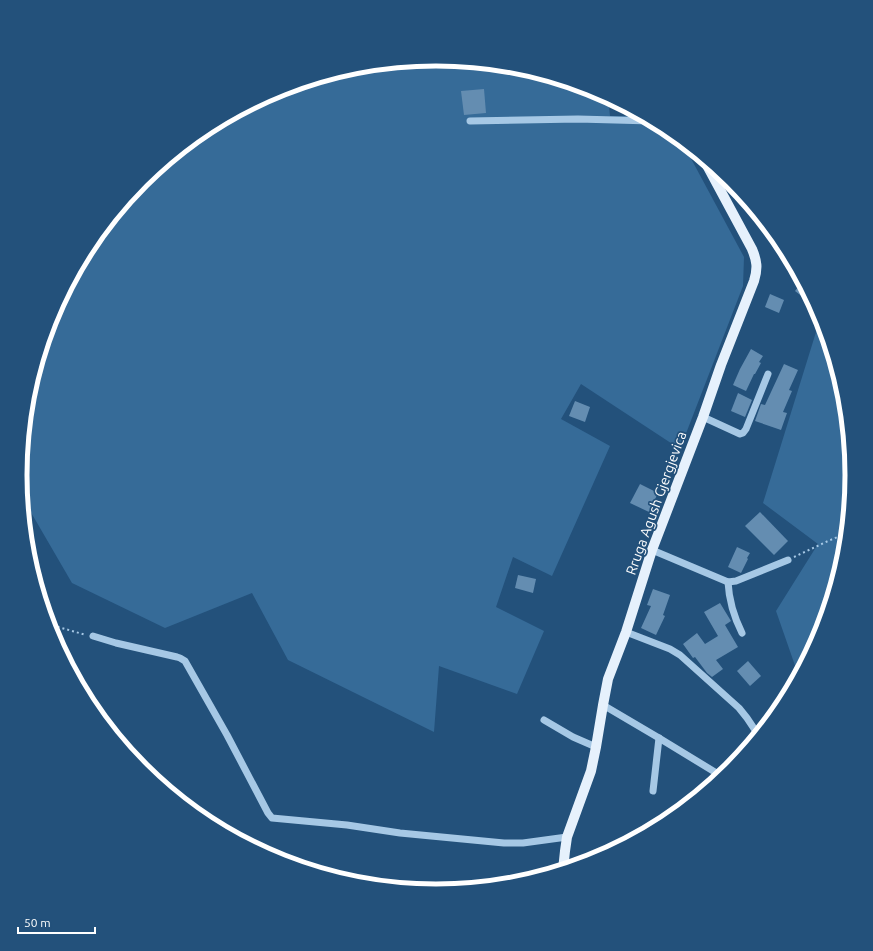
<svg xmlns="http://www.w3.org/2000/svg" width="873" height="951" font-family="Ubuntu,sans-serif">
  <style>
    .green { fill: #366b98 }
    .building { fill: #648db1 }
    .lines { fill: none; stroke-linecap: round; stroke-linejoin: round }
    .path { stroke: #a6c8e5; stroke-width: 2; stroke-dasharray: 2 3; stroke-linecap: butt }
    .minor { stroke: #a6c8e5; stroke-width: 7 }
    .major { stroke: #e6f1fc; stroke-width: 10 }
    .labels { text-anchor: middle; stroke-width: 3.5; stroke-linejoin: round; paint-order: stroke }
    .street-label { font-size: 14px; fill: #fff; stroke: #23517b }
    .rim { fill: none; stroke: #fff; stroke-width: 5 }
  </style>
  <rect width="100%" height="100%" fill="#23517b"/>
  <g class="green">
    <polygon points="437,59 518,67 596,91 608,97 610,116 643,116 668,129 686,144 688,153 744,257 743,286 680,449 581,384 561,419 610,446 552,576 513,557 496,607 544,631 517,694 439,666 434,732 288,660 252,593 165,628 72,583 22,497 20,475 28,394 52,316 90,244 142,181 205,129 277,91 355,67"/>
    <polygon points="821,316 845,394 853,476 845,557 821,635 799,677 776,611 818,544 763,503"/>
  </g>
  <g class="building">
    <polygon points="484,89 486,113 464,115 461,91"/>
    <polygon points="803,281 810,295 817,308 795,291"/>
    <polygon points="770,294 784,300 779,313 765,307"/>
    <polygon points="751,349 763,356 759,362 761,363 755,374 754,374 746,391 733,385 740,369"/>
    <polygon points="784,364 798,370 789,390 792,391 783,412 787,413 781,430 755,421 761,404 765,405"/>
    <polygon points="738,393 752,400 745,417 731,411"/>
    <polygon points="575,401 590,407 585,422 569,416"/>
    <polygon points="640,484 658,493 649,512 630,503"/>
    <polygon points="760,512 788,541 774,555 745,526"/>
    <polygon points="737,547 750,553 747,558 748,559 741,573 728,567"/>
    <polygon points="518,575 536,579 533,593 515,588"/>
    <polygon points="653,589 670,595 663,615 665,616 656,635 641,628 651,606 647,605"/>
    <polygon points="720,603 731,621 725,625 738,647 716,660 723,669 712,677 707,673 695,657 693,658 683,644 697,633 705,644 718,636 704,612"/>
    <polygon points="748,661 761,676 750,686 737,671"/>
  </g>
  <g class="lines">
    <g class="path">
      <polyline points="794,557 828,541 847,533"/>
      <polyline points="48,624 86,635"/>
    </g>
    <g class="minor">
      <polyline points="470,121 578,119 652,121"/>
      <polyline points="703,417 740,434 743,433 746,429 768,374"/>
      <polyline points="652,550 728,582 736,581 788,560"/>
      <path d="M728,582c1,19 6,35 14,51"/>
      <polyline points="626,632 670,649 680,655 739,708 747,718 757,733"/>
      <polyline points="93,636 116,643 177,657 180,658 185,661 227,735 268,813 272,818 347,825 400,833 504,843 523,843 567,837"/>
      <polyline points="603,705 659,738 723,777"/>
      <polyline points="544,720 573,737 596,747"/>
      <polyline points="653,791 659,738"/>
    </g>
    <path class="major" d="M563,870l2,-19 2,-14 24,-66 5,-24 7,-42 5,-26 18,-47 26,-82 51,-133 18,-52 33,-84c4,-13 3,-20 -2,-32l-49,-91"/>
  </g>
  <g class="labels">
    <g class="street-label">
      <text transform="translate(656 503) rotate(-70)" y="5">Rruga Agush Gjergjevica</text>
    </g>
  </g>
  <path d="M0 0H873V951H0ZM27 475a409 409 0 1 1 818 0a409 409 0 1 1-818 0Z" fill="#23517b" fill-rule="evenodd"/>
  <path class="rim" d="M27 475a409 409 0 1 1 818 0a409 409 0 1 1-818 0Z"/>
  <path d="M18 927v6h77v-6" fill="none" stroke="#ffffff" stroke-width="2"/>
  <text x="24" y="927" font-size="12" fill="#ffffff" stroke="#23517b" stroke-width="3" paint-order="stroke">50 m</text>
</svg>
